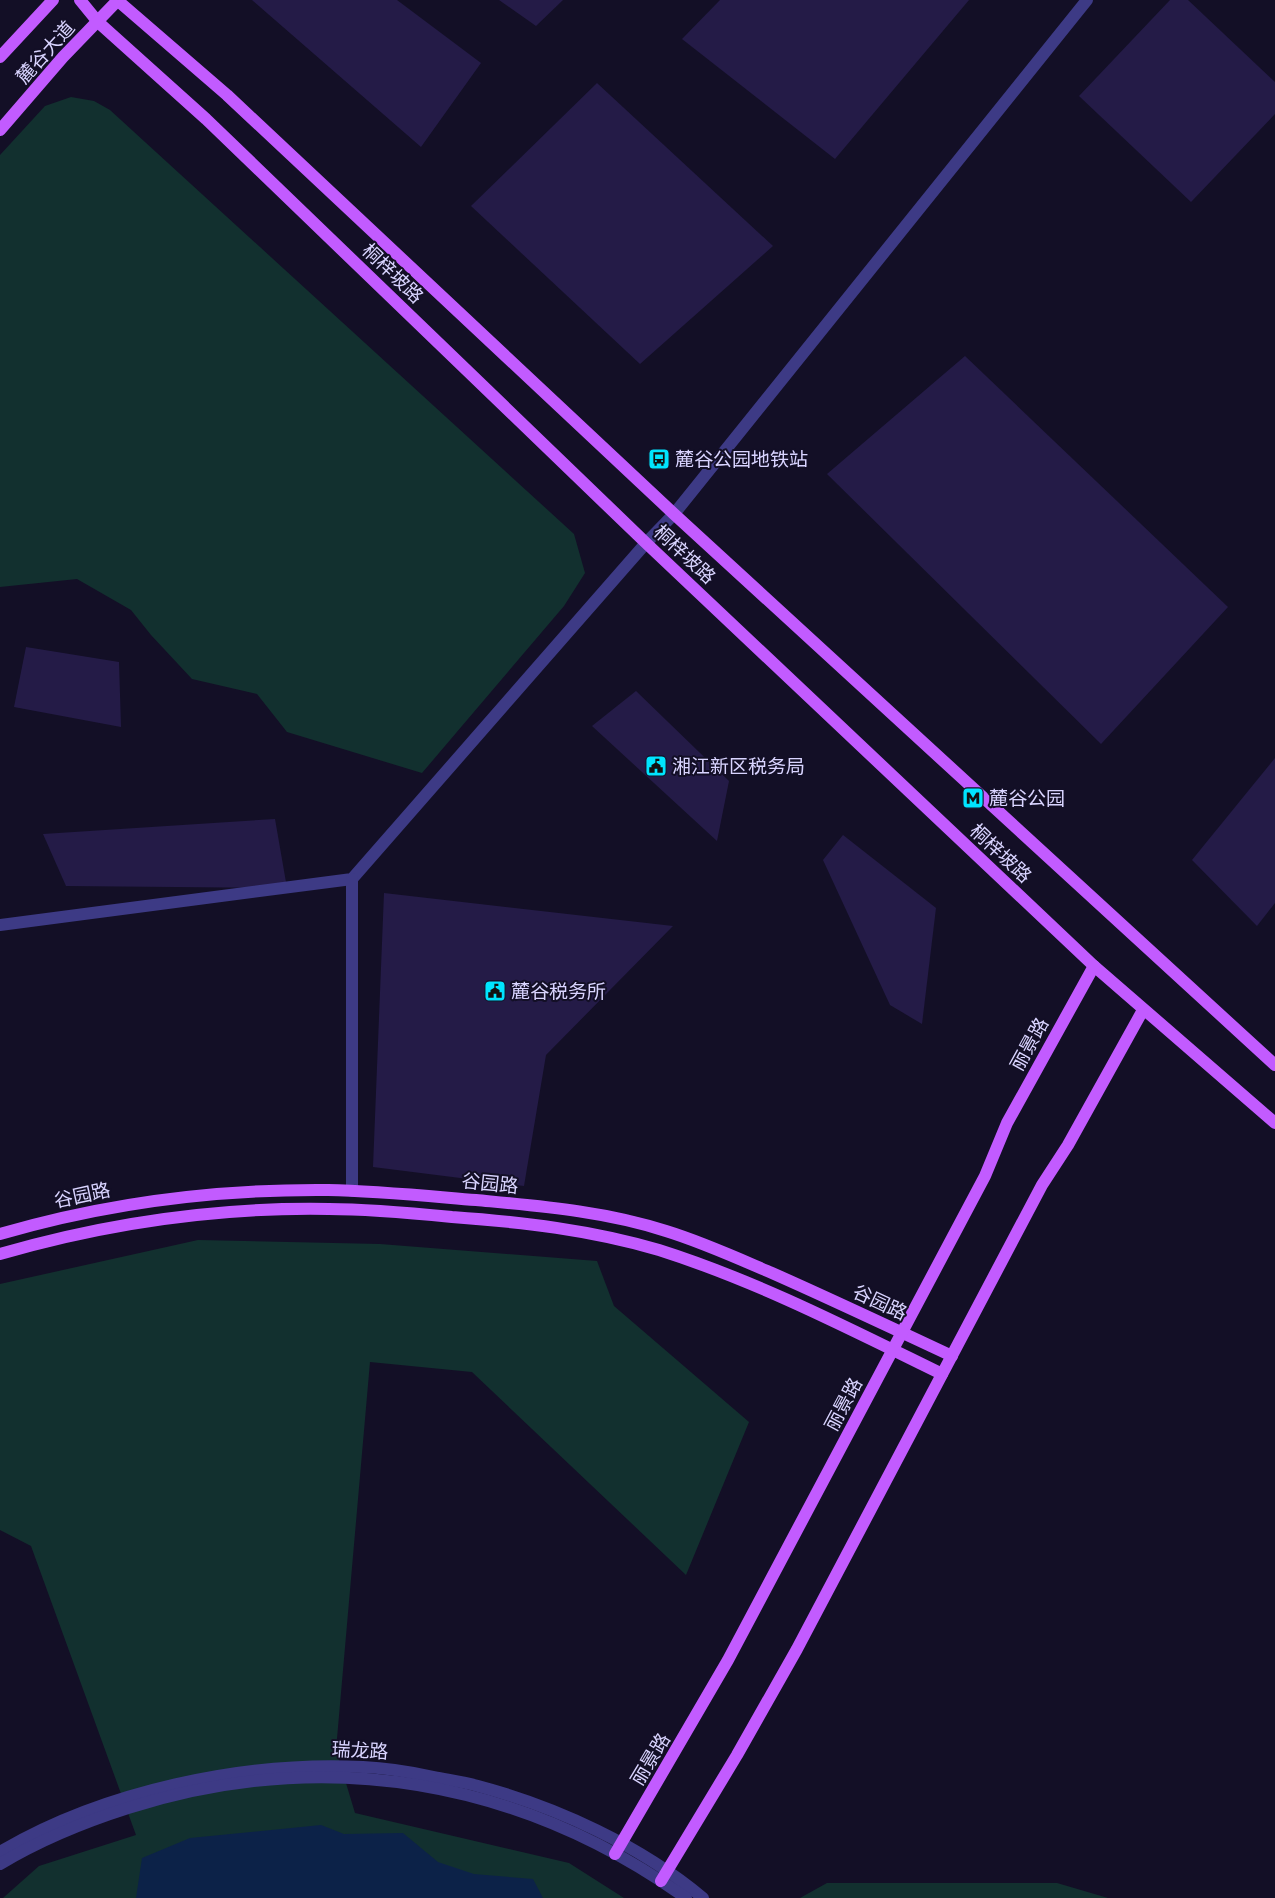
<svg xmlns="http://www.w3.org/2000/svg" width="1275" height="1898" font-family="Mulish,'Noto Sans SC',sans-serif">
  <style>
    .green { fill: #12302f }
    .water { fill: #0c2248 }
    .building { fill: #241b47 }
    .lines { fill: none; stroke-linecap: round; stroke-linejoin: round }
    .minor { stroke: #3d3a85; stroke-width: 12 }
    .major { stroke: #c25bff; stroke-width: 12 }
    .labels { text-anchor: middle; stroke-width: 4; stroke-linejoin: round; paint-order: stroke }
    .street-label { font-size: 19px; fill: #d9d4ff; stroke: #130f26 }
    .poi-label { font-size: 19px; fill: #d9d4ff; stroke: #130f26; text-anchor: start }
  </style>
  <rect width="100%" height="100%" fill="#130f26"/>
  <g class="green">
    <polygon points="71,97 94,101 110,110 574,534 585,573 564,606 422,773 287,732 257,694 192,679 151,635 131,610 77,579 0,587 0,155 45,106"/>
    <polygon points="198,1240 380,1244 597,1261 614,1306 749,1422 686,1575 472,1372 370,1362 336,1750 355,1813 569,1863 624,1898 3,1898 39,1866 136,1835 31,1546 0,1530 0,1284"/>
    <polygon points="827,1883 1057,1883 1108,1898 800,1898"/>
  </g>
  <polygon class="water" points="321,1825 344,1834 403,1833 438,1862 474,1874 533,1879 543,1898 136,1898 142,1858 190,1838"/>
  <g class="building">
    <polygon points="252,0 397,0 481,63 421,147"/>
    <polygon points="499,0 563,0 536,26"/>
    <polygon points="720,0 969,0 835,159 682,39"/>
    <polygon points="1170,0 1188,0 1275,82 1275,114 1191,202 1079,96"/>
    <polygon points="597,83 773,246 640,364 471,206"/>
    <polygon points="965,356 1228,607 1101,744 827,474"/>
    <polygon points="26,647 119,662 121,727 14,707"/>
    <polygon points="636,691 729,781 717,841 592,726"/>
    <polygon points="1275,758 1275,903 1257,926 1192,860"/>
    <polygon points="275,819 287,888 66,886 43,834"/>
    <polygon points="843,835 936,908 922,1024 890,1005 823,860"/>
    <polygon points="384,893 673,926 546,1055 524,1186 373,1167"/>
  </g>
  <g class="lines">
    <g class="minor">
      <polyline points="0,925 352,879 646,543 674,514 1087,0"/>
      <polyline points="352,1191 352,879"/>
      <path d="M0,1852c103,-61 244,-91 363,-85 23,1 48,5 71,10 15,3 30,5 44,9 79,21 163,60 225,112"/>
      <path d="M0,1864c40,-24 84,-42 128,-56 196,-62 391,-29 558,90"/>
    </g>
    <g class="major">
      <polyline points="80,0 98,22 206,119 646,543 1094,966 1275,1123"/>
      <polyline points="117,0 227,95 674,514 1275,1065"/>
      <polyline points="0,57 53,0"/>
      <polyline points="0,130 63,57 118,0"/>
      <path d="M0,1234c106,-31 218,-45 328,-44 49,1 99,6 148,10 63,6 129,11 190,31 36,11 71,27 106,42 61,27 120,55 180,83"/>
      <path d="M0,1254c107,-31 218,-47 329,-45 41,0 82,4 123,8 70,5 139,13 207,33 98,31 191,79 283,124"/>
      <polyline points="615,1854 728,1660 985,1176 1007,1123 1094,966"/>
      <polyline points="661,1881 737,1755 797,1649 1042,1185 1068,1145 1143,1010"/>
    </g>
  </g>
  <defs>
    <g id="bus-square" transform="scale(1.125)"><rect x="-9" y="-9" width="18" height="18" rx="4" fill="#00e5ff" stroke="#130f26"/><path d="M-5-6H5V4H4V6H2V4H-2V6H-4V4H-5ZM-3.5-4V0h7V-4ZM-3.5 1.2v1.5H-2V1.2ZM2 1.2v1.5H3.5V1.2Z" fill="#111"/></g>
    <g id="civic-square" transform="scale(1.125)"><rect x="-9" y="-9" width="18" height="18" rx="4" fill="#00e5ff" stroke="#130f26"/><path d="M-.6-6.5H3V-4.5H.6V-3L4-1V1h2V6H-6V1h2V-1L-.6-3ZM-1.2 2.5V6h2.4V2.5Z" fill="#111"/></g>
    <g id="metro-square" transform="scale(1.125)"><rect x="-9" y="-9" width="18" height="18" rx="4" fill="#00e5ff" stroke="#130f26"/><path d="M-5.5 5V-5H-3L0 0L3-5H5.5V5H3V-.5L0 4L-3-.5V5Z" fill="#111"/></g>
  </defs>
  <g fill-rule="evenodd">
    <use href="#bus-square" x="659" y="459"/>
    <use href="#civic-square" x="656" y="766"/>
    <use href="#metro-square" x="973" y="798"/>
    <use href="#civic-square" x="495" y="991"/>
  </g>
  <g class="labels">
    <g class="street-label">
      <text transform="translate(45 52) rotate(-48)" y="7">麓谷大道</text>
      <text transform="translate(393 273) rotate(44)" y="7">桐梓坡路</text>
      <text transform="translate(685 554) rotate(43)" y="7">桐梓坡路</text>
      <text transform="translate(1001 853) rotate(43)" y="7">桐梓坡路</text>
      <text transform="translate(1029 1044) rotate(-61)" y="7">丽景路</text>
      <text transform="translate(490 1183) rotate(6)" y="7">谷园路</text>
      <text transform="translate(82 1195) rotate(-12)" y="7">谷园路</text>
      <text transform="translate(880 1302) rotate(25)" y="7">谷园路</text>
      <text transform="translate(843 1404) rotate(-62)" y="7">丽景路</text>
      <text transform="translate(360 1750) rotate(3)" y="7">瑞龙路</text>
      <text transform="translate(650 1759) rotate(-59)" y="7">丽景路</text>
    </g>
    <g class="poi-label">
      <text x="675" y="466">麓谷公园地铁站</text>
      <text x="672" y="773">湘江新区税务局</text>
      <text x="989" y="805">麓谷公园</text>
      <text x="511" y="998">麓谷税务所</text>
    </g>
  </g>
</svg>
